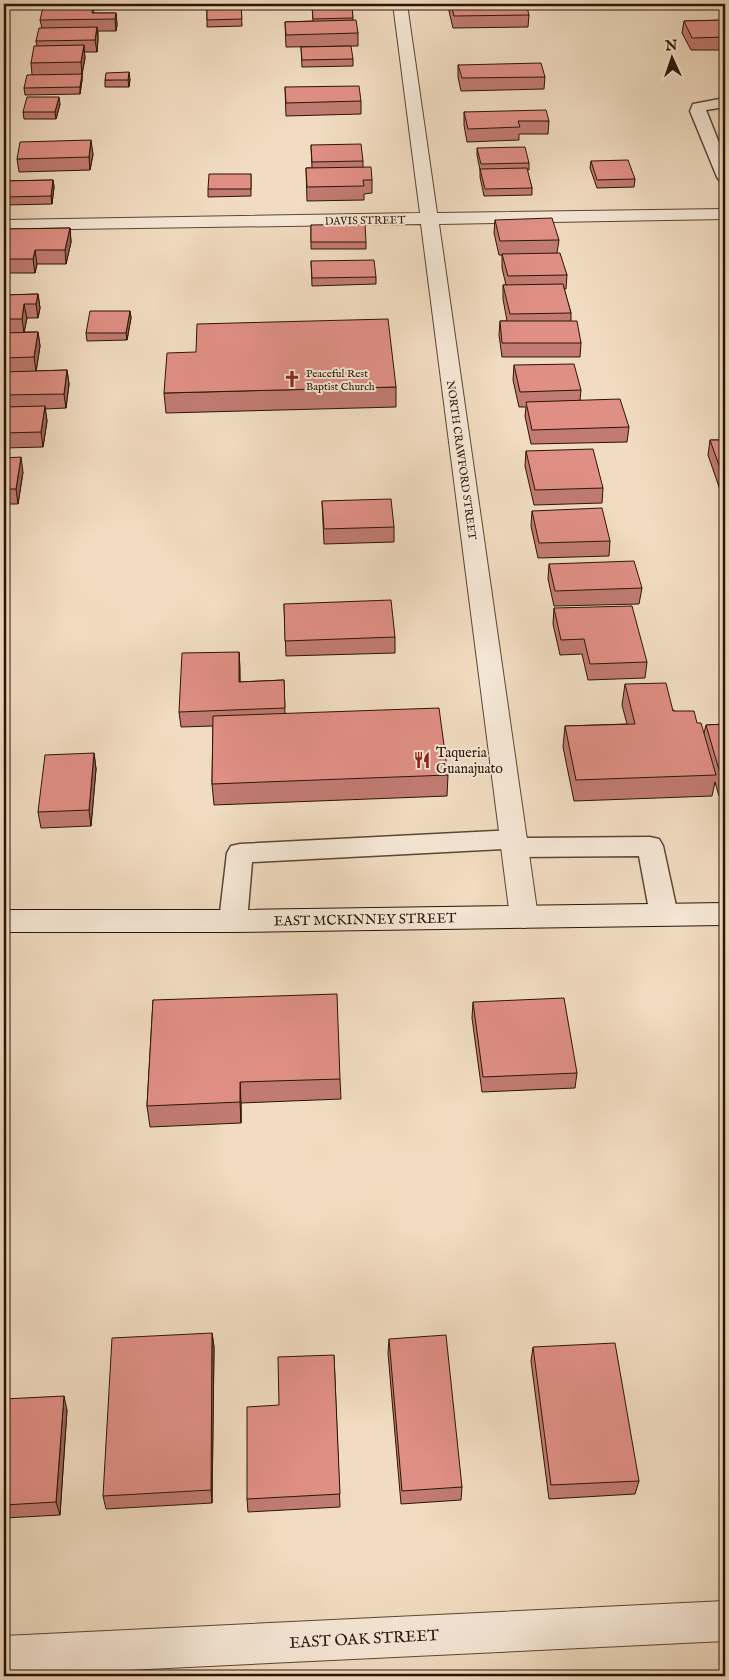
<svg xmlns="http://www.w3.org/2000/svg" width="729" height="1680" font-family="'IM FELL English',serif">
  <style>
    .lines { fill: none; stroke-linecap: round; stroke-linejoin: round }
    .service-casing { stroke: #5c4634; stroke-width: 3 }
    .minor-casing { stroke: #5c4634; stroke-width: 2 }
    .secondary-casing { stroke: #2b1405; stroke-width: 2 }
    .service { fill: #f6e8d7; fill-rule: evenodd }
    .minor { fill: #f6e8d7; fill-rule: evenodd }
    .secondary { fill: #f6e8d7; fill-rule: evenodd }
    .wall { fill: #c17b72; stroke: #2b1405 }
    .shaded-wall { fill: #9d645d; stroke: #2b1405 }
    .building { fill: #e08f85; stroke: #2b1405 }
    .labels { text-anchor: middle; stroke-width: 4; stroke-linejoin: round; paint-order: stroke }
    .far-street-label { font-size: 11px; fill: #2b1405; stroke: #f6e8d7 }
    .far-poi-label { font-size: 11px; fill: #2b1405; stroke: #f6e8d7; text-anchor: start }
    .poi-label { font-size: 14px; fill: #2b1405; stroke: #f6e8d7; text-anchor: start }
    .street-label { font-size: 14px; fill: #2b1405; stroke: #f6e8d7 }
    .near-street-label { font-size: 16px; fill: #2b1405; stroke: #f6e8d7 }
  </style>
  <rect width="100%" height="100%" fill="#f1dcc1"/>
  <filter id="stains"><feTurbulence type="fractalNoise" baseFrequency=".004" numOctaves="4"/><feColorMatrix values="0 0 0 0 .2 0 0 0 0 .09 0 0 0 0 .02 0 0 0 .5 -.17"/></filter>
  <radialGradient id="worn" r=".72"><stop offset=".6" stop-color="#630" stop-opacity="0"/><stop offset="1" stop-color="#630" stop-opacity=".3"/></radialGradient>
  <g class="lines">
    <g class="service-casing">
      <g id="service">
        <polygon points="725,98 725,107 706,110 725,158 725,182 719,180 717,177 690,111 693,104"/>
        <polygon points="514,830 523,832 527,838 650,837 659,839 663,846 678,915 674,922 664,925 654,922 650,915 639,856 516,857 507,855 503,849 252,862 247,921 243,928 233,931 223,928 219,921 227,853 231,846 240,844"/>
      </g>
    </g>
    <g class="minor-casing">
      <g id="minor">
        <polygon points="393,4 407,4 437,213 725,209 725,219 439,224 538,917 534,925 524,928 514,925 510,917 421,224 4,230 4,220 420,213"/>
        <polygon points="725,1601 725,1641 4,1676 4,1636"/>
      </g>
    </g>
    <g class="secondary-casing">
      <polygon id="secondary" points="725,903 725,925 233,932 4,932 4,910 233,910"/>
    </g>
    <use href="#service" class="service"/>
    <use href="#minor" class="minor"/>
    <use href="#secondary" class="secondary"/>
  </g>
  <g class="wall">
    <polygon points="50,4 124,4 123,9 93,10 94,13 116,13 117,25 116,31 98,31 98,39 97,52 84,52 85,58 82,74 82,80 80,94 25,95 24,88 32,75 31,63 37,46 36,41 42,28 40,20 50,7"/>
    <polygon points="312,4 355,4 355,6 352,6 353,21 358,33 358,46 286,47 285,22 313,21"/>
    <polygon points="449,4 503,4 504,8 529,15 528,27 453,28 449,11"/>
    <polygon points="241,6 242,26 207,27 207,7"/>
    <polygon points="725,20 725,56 723,52 724,50 691,50 682,33 684,21"/>
    <polygon points="301,47 353,59 353,66 302,67"/>
    <polygon points="458,65 545,77 544,89 461,91 458,77"/>
    <polygon points="130,79 129,87 105,87 105,80"/>
    <polygon points="285,87 361,101 361,114 286,116"/>
    <polygon points="60,104 56,119 24,119 23,112"/>
    <polygon points="464,112 549,121 548,134 519,134 519,140 467,142 464,125"/>
    <polygon points="311,145 363,161 363,167 372,180 372,193 364,194 364,200 307,201 306,168 312,168"/>
    <polygon points="477,148 529,163 529,170 527,170 532,188 532,195 484,196 480,177 480,170 477,155"/>
    <polygon points="93,154 90,170 19,172 17,159"/>
    <polygon points="591,161 635,179 634,187 597,188 590,168"/>
    <polygon points="251,174 251,196 208,197 208,189"/>
    <polygon points="53,180 54,187 52,204 4,205 4,181"/>
    <polygon points="495,220 559,240 557,253 567,275 566,289 564,289 571,313 571,321 581,343 580,357 502,357 499,335 500,321 507,321 503,299 503,285 506,285 502,268 502,255 499,255 494,233"/>
    <polygon points="311,225 366,242 366,249 311,249"/>
    <polygon points="70,228 71,242 66,264 37,264 35,273 8,273 6,264 4,264 4,229"/>
    <polygon points="311,261 376,277 376,284 312,286"/>
    <polygon points="38,294 40,308 38,318 27,318 24,332 38,332 40,346 36,371 67,370 69,384 66,408 45,409 47,421 43,447 4,448 4,295"/>
    <polygon points="130,311 131,318 127,340 87,341 86,333"/>
    <polygon points="514,365 581,390 580,400 629,427 627,442 531,444 525,416 526,407 519,407 513,380"/>
    <polygon points="396,387 396,407 166,413 164,393"/>
    <polygon points="710,440 725,440 725,504 708,455"/>
    <polygon points="526,451 603,488 602,503 534,505 525,466"/>
    <polygon points="4,458 23,472 18,504 4,504"/>
    <polygon points="322,501 394,527 394,542 324,544"/>
    <polygon points="532,511 610,541 609,556 538,558 531,526"/>
    <polygon points="549,564 642,588 639,604 554,606 548,579"/>
    <polygon points="284,604 395,637 395,653 286,656"/>
    <polygon points="554,608 647,662 645,678 588,680 582,654 560,655 553,624"/>
    <polygon points="239,652 240,682 284,680 285,713 448,775 447,796 214,805 212,784 213,726 181,727 179,712"/>
    <polygon points="625,684 697,723 704,733 706,725 725,724 725,796 719,796 715,782 712,796 574,801 563,747 565,726 627,724 622,705"/>
    <polygon points="94,753 96,769 91,826 41,828 38,812"/>
    <polygon points="153,1000 340,1079 341,1099 241,1103 241,1123 150,1127 147,1106"/>
    <polygon points="473,1002 577,1073 575,1088 482,1092 472,1018"/>
    <polygon points="212,1333 214,1347 212,1503 106,1509 103,1496"/>
    <polygon points="389,1339 462,1487 461,1500 401,1504 388,1353"/>
    <polygon points="533,1347 639,1481 635,1494 549,1499 531,1361"/>
    <polygon points="334,1355 340,1507 248,1512 247,1499 279,1405"/>
    <polygon points="4,1399 67,1410 60,1515 4,1518"/>
  </g>
  <g class="shaded-wall">
    <polygon points="116,13 117,25 116,31 115,19"/>
    <polygon points="97,27 98,39 97,52 95,40"/>
    <polygon points="84,45 85,58 82,74 81,62"/>
    <polygon points="129,72 130,79 129,87 128,80"/>
    <polygon points="82,74 82,80 80,94 80,87"/>
    <polygon points="59,97 60,104 56,119 55,112"/>
    <polygon points="91,140 93,154 90,170 89,157"/>
    <polygon points="53,180 54,187 52,204 51,196"/>
    <polygon points="70,228 71,242 66,264 65,250"/>
    <polygon points="35,250 37,264 35,273 33,259"/>
    <polygon points="38,294 40,308 38,318 36,304"/>
    <polygon points="24,304 27,318 24,333 22,319"/>
    <polygon points="130,311 131,318 127,340 126,333"/>
    <polygon points="38,332 40,346 36,372 34,357"/>
    <polygon points="67,370 69,384 66,408 64,394"/>
    <polygon points="45,406 47,421 43,447 41,432"/>
    <polygon points="21,457 23,472 18,504 16,489"/>
    <polygon points="239,652 240,667 240,697 239,682"/>
    <polygon points="94,753 96,769 91,826 89,810"/>
    <polygon points="240,1082 241,1103 241,1123 240,1102"/>
    <polygon points="212,1333 214,1347 212,1503 211,1490"/>
    <polygon points="64,1396 67,1410 60,1515 56,1502"/>
  </g>
  <g class="building">
    <polygon points="451,4 503,4 504,8 527,7 529,15 454,16"/>
    <polygon points="352,5 353,18 313,19 312,6"/>
    <polygon points="93,6 92,13 116,13 115,19 40,20 43,7"/>
    <polygon points="241,6 242,19 207,20 207,7"/>
    <polygon points="356,20 358,33 286,35 285,22"/>
    <polygon points="725,20 725,37 692,38 684,21"/>
    <polygon points="97,27 95,40 36,41 39,28"/>
    <polygon points="84,45 81,62 31,63 34,46"/>
    <polygon points="351,46 353,59 302,60 301,47"/>
    <polygon points="541,63 545,77 462,78 458,65"/>
    <polygon points="129,72 128,80 105,80 106,73"/>
    <polygon points="82,74 80,87 24,88 27,75"/>
    <polygon points="359,86 361,101 286,103 285,87"/>
    <polygon points="27,97 59,97 55,112 23,112"/>
    <polygon points="546,110 549,121 518,121 520,127 468,129 464,112"/>
    <polygon points="91,140 89,157 17,159 20,142"/>
    <polygon points="361,144 363,161 312,162 311,145"/>
    <polygon points="525,147 529,163 481,164 477,148"/>
    <polygon points="628,160 635,179 597,180 591,161"/>
    <polygon points="371,167 372,180 363,180 364,186 307,187 306,168"/>
    <polygon points="527,168 532,188 485,189 480,169"/>
    <polygon points="209,174 251,174 251,189 208,189"/>
    <polygon points="53,180 51,196 4,197 4,181"/>
    <polygon points="552,218 559,240 500,241 495,220"/>
    <polygon points="365,224 366,242 311,242 311,225"/>
    <polygon points="70,228 65,250 35,250 33,259 5,259 8,250 4,250 4,229"/>
    <polygon points="560,253 567,275 508,276 502,254"/>
    <polygon points="374,260 376,277 312,278 311,261"/>
    <polygon points="563,284 571,313 510,314 503,285"/>
    <polygon points="38,294 36,304 24,304 22,319 4,319 4,295"/>
    <polygon points="90,311 130,311 126,333 86,333"/>
    <polygon points="388,319 396,387 164,393 167,353 196,352 197,324"/>
    <polygon points="500,321 577,321 581,343 502,343"/>
    <polygon points="38,332 34,357 4,358 4,333"/>
    <polygon points="574,364 581,390 520,392 514,365"/>
    <polygon points="67,370 64,394 4,395 4,372"/>
    <polygon points="620,399 629,427 532,430 526,402"/>
    <polygon points="45,406 41,432 4,433 4,407"/>
    <polygon points="710,440 725,440 725,482"/>
    <polygon points="593,449 603,488 535,490 526,451"/>
    <polygon points="21,457 16,489 4,489 4,458"/>
    <polygon points="391,499 394,527 324,529 322,501"/>
    <polygon points="602,508 610,541 539,543 532,511"/>
    <polygon points="634,561 642,588 555,591 549,564"/>
    <polygon points="391,600 395,637 285,641 284,604"/>
    <polygon points="632,606 647,662 590,664 584,639 561,640 554,608"/>
    <polygon points="239,652 239,682 284,680 285,708 179,712 182,653"/>
    <polygon points="666,683 673,711 694,711 697,723 701,723 716,775 576,780 565,726 635,724 625,684"/>
    <polygon points="439,708 448,775 212,784 213,716"/>
    <polygon points="725,724 725,780 722,780 706,725"/>
    <polygon points="94,753 89,810 38,812 45,755"/>
    <polygon points="337,994 340,1079 240,1082 240,1102 147,1106 153,1000"/>
    <polygon points="564,998 577,1073 483,1077 473,1002"/>
    <polygon points="212,1333 211,1490 103,1496 112,1338"/>
    <polygon points="446,1335 462,1487 402,1491 389,1339"/>
    <polygon points="615,1343 639,1481 551,1485 533,1347"/>
    <polygon points="334,1355 340,1494 247,1499 247,1407 279,1405 278,1357"/>
    <polygon points="64,1396 56,1502 4,1505 4,1399"/>
  </g>
  <defs>
    <g id="church-bare" transform="scale(1.35)"><path d="M-1.2-6h2.4v3.5h3.3v2.4h-3.3V6h-2.4V-.1h-3.3v-2.4h3.3Z" fill="#8f2418" stroke="#f6e8d7" stroke-width="2.5" paint-order="stroke"/></g>
    <g id="restaurant-bare" transform="scale(1.35)"><path d="M-5-6h1v4h1v-4h1v4h1v-4h1v5L-1.5 .5V6h-2V.5L-5-1ZM5-6V6H3V1.5H1.5Q1.5-4 5-6Z" fill="#8f2418" stroke="#f6e8d7" stroke-width="2.5" paint-order="stroke"/></g>
  </defs>
  <g fill-rule="evenodd">
    <use href="#church-bare" x="292" y="379"/>
    <use href="#restaurant-bare" x="422" y="760"/>
  </g>
  <g class="labels">
    <g class="far-street-label">
      <text transform="translate(365 220) rotate(-1)" y="4">DAVIS STREET</text>
      <text transform="translate(462 460) rotate(82)" y="4">NORTH CRAWFORD STREET</text>
    </g>
    <g class="far-poi-label">
      <text x="306" y="377">Peaceful Rest<tspan x="306" dy="13">Baptist Church</tspan></text>
    </g>
    <g class="poi-label">
      <text x="436" y="757">Taqueria<tspan x="436" dy="16">Guanajuato</tspan></text>
    </g>
    <g class="street-label">
      <text transform="translate(365 919) rotate(-1)" y="5">EAST MCKINNEY STREET</text>
    </g>
    <g class="near-street-label">
      <text transform="translate(364 1638) rotate(-3)" y="6">EAST OAK STREET</text>
    </g>
  </g>
  <rect width="729" height="1680" fill="none" stroke="#f1dcc1" stroke-width="20"/>
  <rect x="5" y="5" width="719" height="1670" fill="none" stroke="#2b1405" stroke-width="2.5"/>
  <rect x="10" y="10" width="709" height="1660" fill="none" stroke="#2b1405"/>
  <g transform="translate(672 58) rotate(357)" stroke="#f6e8d7" stroke-width="4" paint-order="stroke">
  <path d="M0-4L9 19L0 12L-9 19Z" fill="#2b1405"/>
  <text y="-8" font-size="14" font-weight="bold" text-anchor="middle" fill="#2b1405">N</text>
  </g>
  <rect width="100%" height="100%" filter="url(#stains)"/>
  <rect width="100%" height="100%" fill="url(#worn)"/>
</svg>
